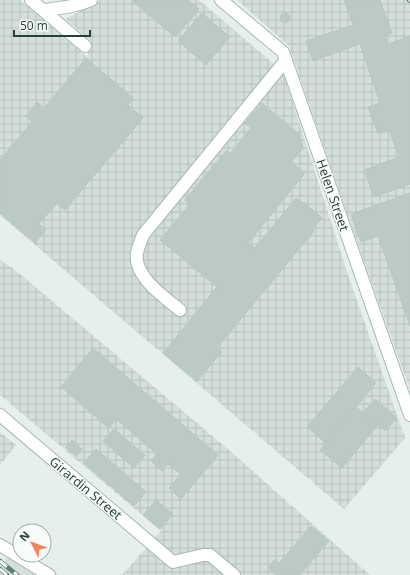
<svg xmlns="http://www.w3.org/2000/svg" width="410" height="575" font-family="'Open Sans',sans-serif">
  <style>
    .built { fill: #d4dfda }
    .industrial { fill: url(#industrial-grid) }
    .building { fill: #bbcac4; stroke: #b8c9c2 }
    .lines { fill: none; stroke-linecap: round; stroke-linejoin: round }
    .minor-casing { stroke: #a8b8b2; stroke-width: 14 }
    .minor { stroke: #fff; stroke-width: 12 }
    .rail-casing { stroke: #5f7d75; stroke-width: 4.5 }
    .rail { stroke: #f7fbf9; stroke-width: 3; stroke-dasharray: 9; stroke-linecap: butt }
    .labels { text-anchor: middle; stroke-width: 3; stroke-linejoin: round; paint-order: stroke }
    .street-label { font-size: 13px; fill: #24423a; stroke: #f7fbf9 }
  </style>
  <defs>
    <pattern id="industrial-grid" width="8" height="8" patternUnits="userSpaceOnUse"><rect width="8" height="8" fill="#d4dfda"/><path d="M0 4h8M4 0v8" fill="none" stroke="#b6c1bc"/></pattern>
  </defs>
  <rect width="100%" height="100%" fill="#e6efeb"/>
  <polygon class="built" points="13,549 24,555 59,575 0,575 0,568"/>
  <g class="industrial">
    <polygon points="0,0 20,0 87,57 91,42 66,19 100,0 199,0 275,65 284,75 349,278 405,438 344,509 0,215"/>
    <polygon points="237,0 408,0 410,5 410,390 341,196 289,46"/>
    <polygon points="0,260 14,269 229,450 370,575 122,575 161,531 0,395"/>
    <polygon points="0,432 16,445 0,465"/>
  </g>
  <g class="building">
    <polygon points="134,0 188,0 199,9 175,37 132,1"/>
    <polygon points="344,0 380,0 392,33 385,36 388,44 410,36 410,184 374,197 364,170 399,157 389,130 378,134 368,107 380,103 360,44 313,61 306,41 353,25"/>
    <polygon points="202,13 230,37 206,65 178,41"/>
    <circle cx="285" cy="18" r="5"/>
    <polygon points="86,58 133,98 128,105 143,118 65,210 57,203 39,224 46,230 35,243 0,213 0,160 32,122 26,116 37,102 44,108"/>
    <polygon points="262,103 299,134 303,148 291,162 305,173 248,243 255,248 296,198 303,203 304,202 322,218 313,229 314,231 217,348 222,352 197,381 163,353 217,287 160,240 190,204 185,200 226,151 230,154 251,128 245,123"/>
    <polygon points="410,193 410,326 378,236 361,242 351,214"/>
    <polygon points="93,348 218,455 181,499 169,488 181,474 168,464 162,471 151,461 157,454 116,419 109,428 61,387"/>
    <polygon points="358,367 376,383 326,443 307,427"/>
    <polygon points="375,399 397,418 385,431 363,413"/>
    <polygon points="356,407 378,425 342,468 320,450"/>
    <polygon points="114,429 145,455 134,468 103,441"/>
    <polygon points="72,440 82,449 76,456 66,447"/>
    <polygon points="96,449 146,492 134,506 84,463"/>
    <polygon points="156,500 173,514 160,529 143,515"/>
    <polygon points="311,526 329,541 300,575 276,575 268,568 275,559 279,563"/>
  </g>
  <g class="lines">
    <g class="minor-casing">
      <g id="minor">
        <polyline points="31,0 85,46"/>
        <polyline points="221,0 283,52 410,415"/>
        <path d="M43,10c16,-2 32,-3 48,-10"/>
        <path d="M180,310c-16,-13 -47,-34 -43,-57 1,-6 4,-12 6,-18l143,-175"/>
        <polyline points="0,415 173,562 203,555 210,555 234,575"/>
        <polyline points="0,545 49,575"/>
      </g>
    </g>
    <use href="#minor" class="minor"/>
    <g class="rail-casing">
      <g id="rail">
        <polyline points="409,0 410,1"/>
        <polyline points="0,561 17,575"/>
        <polyline points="0,569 7,575"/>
      </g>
    </g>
    <use href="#rail" class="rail"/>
  </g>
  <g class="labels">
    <g class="street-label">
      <text transform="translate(333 195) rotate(71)" y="5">Helen Street</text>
      <text transform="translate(86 488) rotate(40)" y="5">Girardin Street</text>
    </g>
  </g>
  <g transform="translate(32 543) rotate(312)"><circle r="19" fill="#f7fbf9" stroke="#a3b1ad"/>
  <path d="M0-3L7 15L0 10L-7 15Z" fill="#f4845f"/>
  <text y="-6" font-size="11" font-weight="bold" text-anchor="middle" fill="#24423a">N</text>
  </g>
  <path d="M14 30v6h76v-6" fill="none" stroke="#24423a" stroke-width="2"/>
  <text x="20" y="30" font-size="12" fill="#24423a" stroke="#f7fbf9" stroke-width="3" paint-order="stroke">50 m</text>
</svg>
